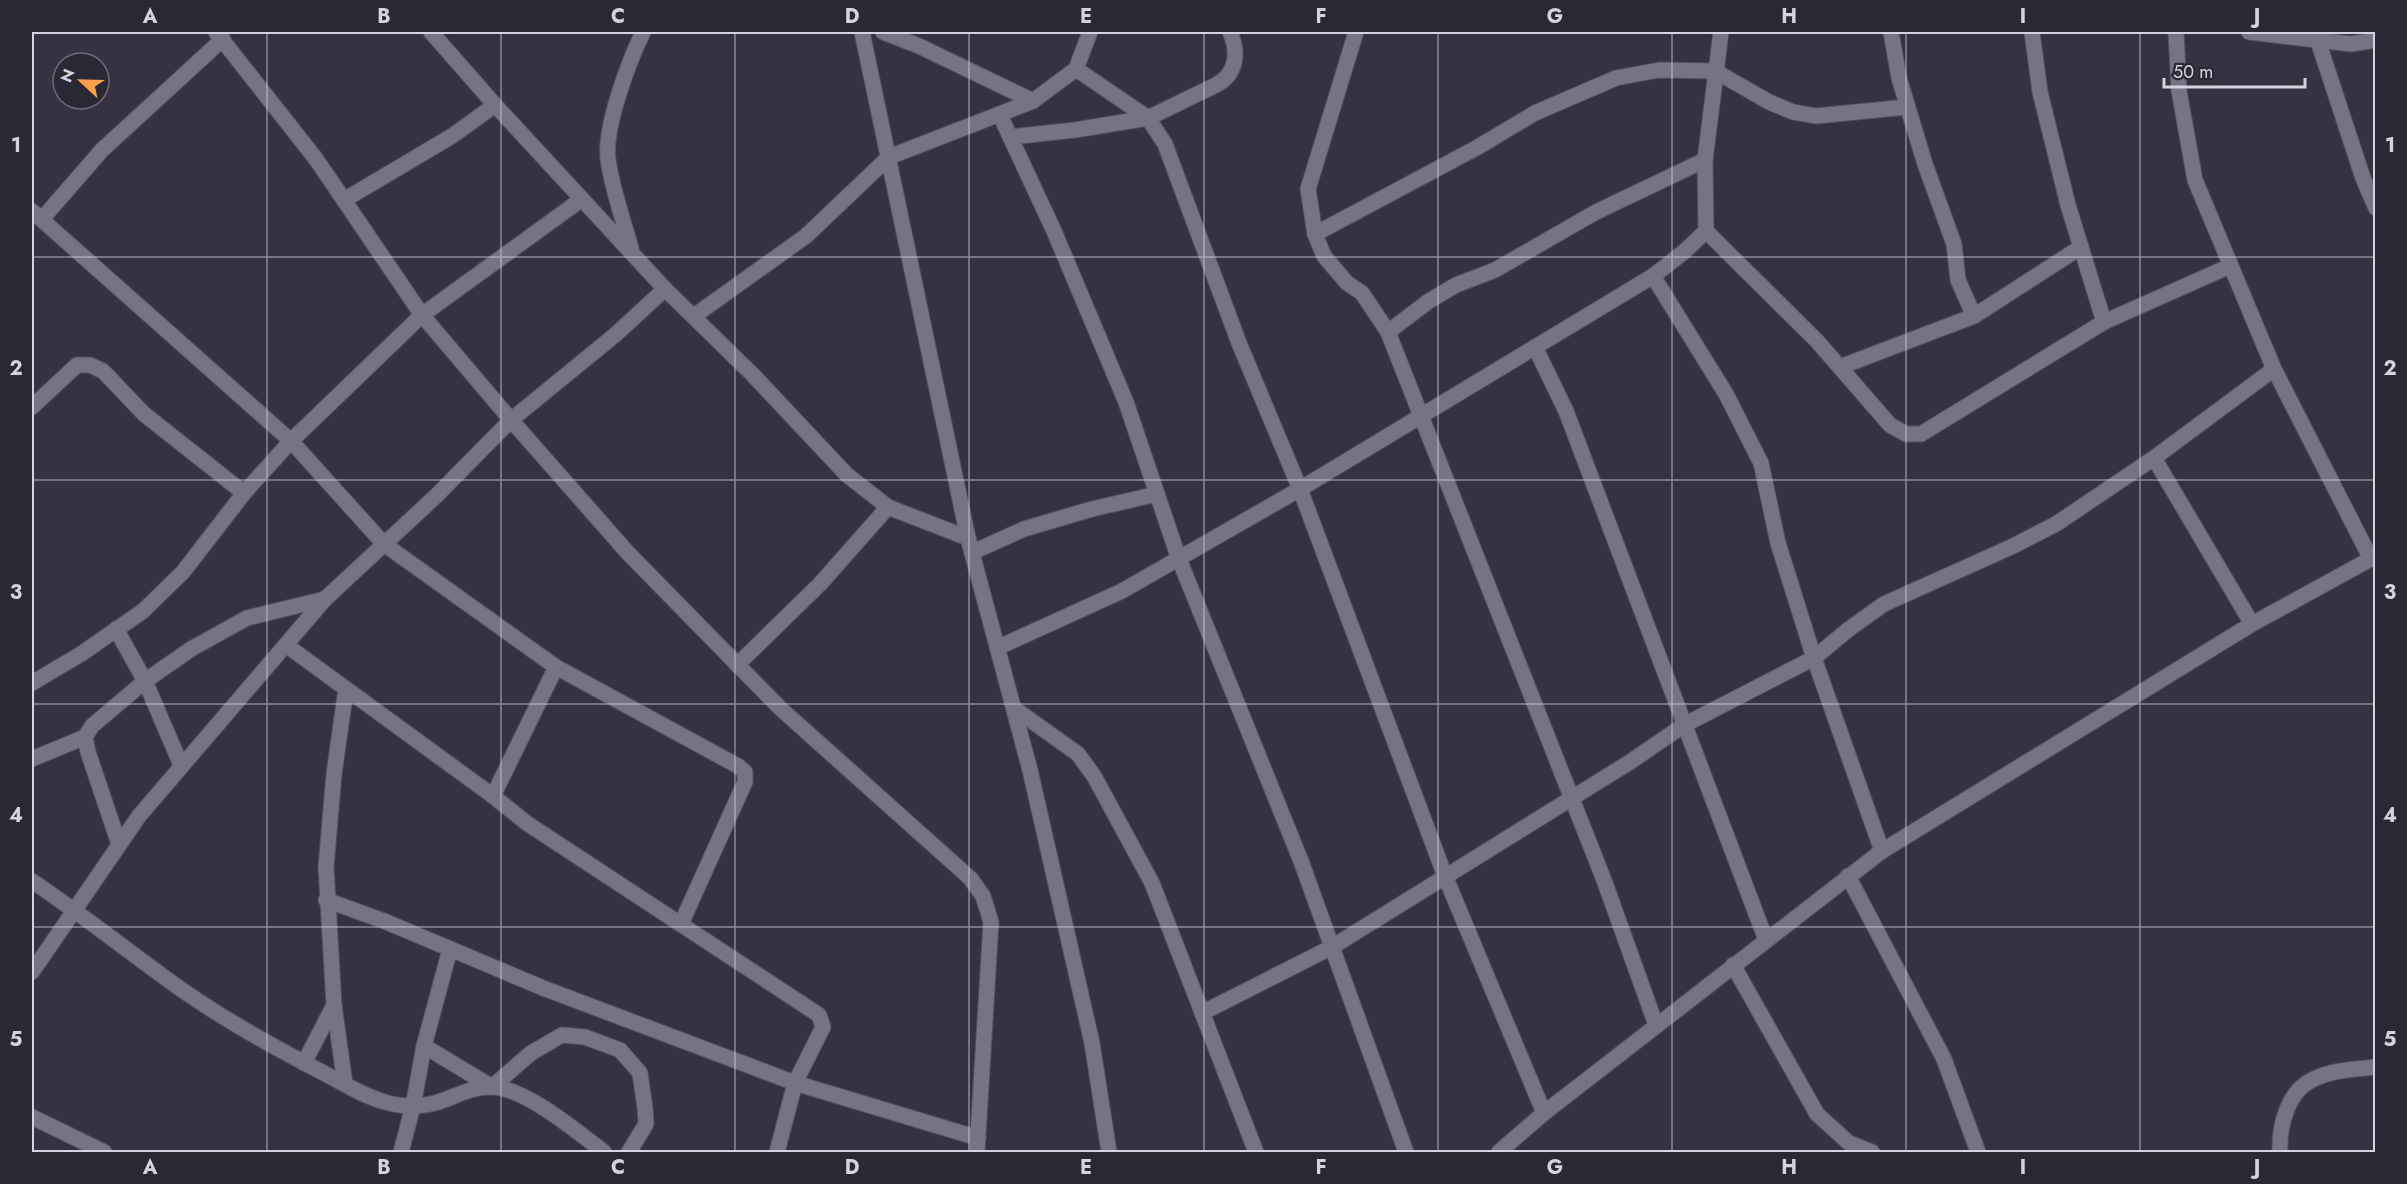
<svg xmlns="http://www.w3.org/2000/svg" width="2407" height="1184" font-family="Jost,sans-serif">
  <style>
    .lines { fill: none; stroke-linecap: round; stroke-linejoin: round }
    .street-casing { stroke: #54515e; stroke-width: 17 }
    .street { stroke: #777384; stroke-width: 15 }
    .grid { fill: none; stroke: #d5d3dd; stroke-width: 1.5; stroke-opacity: 0.55 }
    .neatline { fill: none; stroke: #d5d3dd; stroke-width: 2 }
    .grid-label { font-size: 20px; text-anchor: middle; font-weight: bold; fill: #d5d3dd }
  </style>
  <rect width="100%" height="100%" fill="#363241"/>
  <g class="lines">
    <g class="street-casing">
      <g id="street">
        <polyline points="216,32 316,159 422,315 511,420 628,553 781,709 970,878 983,896 991,922 977,1152"/>
        <polyline points="431,32 495,105 665,289 753,375 847,475 888,507 968,538"/>
        <polyline points="862,32 968,538 1030,770 1092,1043 1109,1152"/>
        <polyline points="883,32 919,46 1033,101"/>
        <polyline points="1356,32 1308,189 1315,234 1324,256 1347,283 1362,293 1388,332 1604,880 1656,1025"/>
        <polyline points="1721,32 1705,160 1706,231 1817,341 1890,425 1906,434 1921,434 2104,322 2230,266"/>
        <polyline points="1891,32 1899,78 1925,164 1954,244 1958,280 1974,316"/>
        <polyline points="2032,32 2040,92 2068,205 2104,322"/>
        <polyline points="2176,32 2179,91 2195,180 2274,369 2371,559"/>
        <polyline points="2249,32 2351,44 2376,40"/>
        <polyline points="2318,41 2363,178 2376,208"/>
        <polyline points="1076,69 1148,118 1165,144 1239,343 1300,489 1445,876 1544,1113"/>
        <polyline points="1000,115 1054,231 1126,402 1179,559 1301,861 1406,1152"/>
        <path d="M1010,137l65,-7 73,-12 68,-33c21,-11 23,-33 14,-53"/>
        <polyline points="344,200 452,136 495,105"/>
        <polyline points="32,211 291,441 384,544 556,667 738,766 745,772 745,782 681,924"/>
        <polyline points="42,219 102,150 223,39"/>
        <polyline points="1315,234 1478,147 1535,113 1616,78 1659,70 1715,71 1769,102 1793,112 1816,116 1907,107"/>
        <path d="M631,248c-8,-29 -19,-59 -23,-89 -4,-32 21,-98 35,-127"/>
        <polyline points="1653,276 1726,394 1761,463 1778,543 1814,658 1882,851"/>
        <polyline points="694,316 806,236 889,157 1033,101 1076,69 1090,32"/>
        <polyline points="1388,332 1429,301 1456,285 1495,270 1596,212 1705,160"/>
        <polyline points="1535,347 1566,411 1766,940"/>
        <polyline points="1840,367 1974,316 2081,247"/>
        <polyline points="32,407 77,365 90,365 103,371 144,414 244,493"/>
        <polyline points="2154,458 2252,624"/>
        <polyline points="973,552 1024,529 1092,509 1157,494"/>
        <polyline points="116,629 145,681 181,765"/>
        <polyline points="286,645 493,796 528,824 819,1015 823,1027 795,1083 777,1152"/>
        <polyline points="999,647 1122,591 1300,489 1653,276 1685,251 1706,231"/>
        <polyline points="737,665 820,584 888,507"/>
        <polyline points="32,683 81,654 143,611 183,572 244,493 291,441 422,315 582,199"/>
        <polyline points="1015,709 1078,754 1094,776 1152,883 1256,1152"/>
        <polyline points="85,737 88,752 119,844"/>
        <polyline points="32,759 85,737 92,726 145,681 191,649 247,618 325,599"/>
        <polyline points="493,796 556,667"/>
        <polyline points="1848,876 1944,1059 1978,1152"/>
        <path d="M32,881c45,30 88,64 132,96 47,35 100,65 152,92 22,11 46,27 69,33 15,5 35,5 50,1 18,-5 37,-17 57,-16 34,1 85,45 112,65"/>
        <polyline points="326,900 384,921 543,988 795,1083 978,1138"/>
        <polyline points="1733,965 1817,1114 1849,1143 1872,1152"/>
        <polyline points="32,972 139,816 325,599 436,496 511,420 615,335 665,289"/>
        <polyline points="1202,1013 1332,947 1630,762 1684,725 1814,658 1849,629 1884,604 2011,547 2056,524 2154,458 2274,369"/>
        <polyline points="424,1046 492,1087 531,1053 562,1035 585,1037 620,1050 640,1073 645,1108 646,1124 629,1152"/>
        <polyline points="304,1063 334,1005"/>
        <polyline points="345,1084 334,1005 326,867 334,774 346,689"/>
        <polyline points="32,1117 104,1152"/>
        <polyline points="401,1152 413,1106 424,1046 450,949"/>
        <polyline points="1499,1152 1544,1113 1882,851 2252,624 2376,556"/>
        <path d="M2280,1152c-1,-25 7,-60 32,-72 19,-10 43,-11 64,-13"/>
      </g>
    </g>
    <use href="#street" class="street"/>
  </g>
  <path class="grid" d="M267,32v1120M501,32v1120M735,32v1120M969,32v1120M1204,32v1120M1438,32v1120M1672,32v1120M1906,32v1120M2140,32v1120M32,257h2344M32,480h2344M32,704h2344M32,927h2344"/>
  <rect width="2407" height="1184" fill="none" stroke="#2b2836" stroke-width="66"/>
  <g transform="translate(81 81) rotate(292)"><circle r="28" fill="#2b2836" stroke="#6f6c79" stroke-width="1.5"/>
  <path d="M0-4.5L10 22L0 15L-10 22Z" fill="#fa9f4e"/>
  <text y="-9" font-size="16" font-weight="bold" text-anchor="middle" fill="#d5d3dd">N</text>
  </g>
  <path d="M2164 78v9h141v-9" fill="none" stroke="#d5d3dd" stroke-width="3"/>
  <text x="2173" y="78" font-size="18" fill="#d5d3dd" stroke="#2b2836" stroke-width="4.5" paint-order="stroke">50 m</text>
  <rect x="33" y="33" width="2341" height="1118" class="neatline"/>
  <g class="grid-label">
    <text x="150" y="23">A</text>
    <text x="384" y="23">B</text>
    <text x="618" y="23">C</text>
    <text x="852" y="23">D</text>
    <text x="1086" y="23">E</text>
    <text x="1321" y="23">F</text>
    <text x="1555" y="23">G</text>
    <text x="1789" y="23">H</text>
    <text x="2023" y="23">I</text>
    <text x="2257" y="23">J</text>
    <text x="16" y="152">1</text>
    <text x="2390" y="152">1</text>
    <text x="16" y="375">2</text>
    <text x="2390" y="375">2</text>
    <text x="16" y="599">3</text>
    <text x="2390" y="599">3</text>
    <text x="16" y="822">4</text>
    <text x="2390" y="822">4</text>
    <text x="16" y="1046">5</text>
    <text x="2390" y="1046">5</text>
    <text x="150" y="1174">A</text>
    <text x="384" y="1174">B</text>
    <text x="618" y="1174">C</text>
    <text x="852" y="1174">D</text>
    <text x="1086" y="1174">E</text>
    <text x="1321" y="1174">F</text>
    <text x="1555" y="1174">G</text>
    <text x="1789" y="1174">H</text>
    <text x="2023" y="1174">I</text>
    <text x="2257" y="1174">J</text>
  </g>
</svg>
